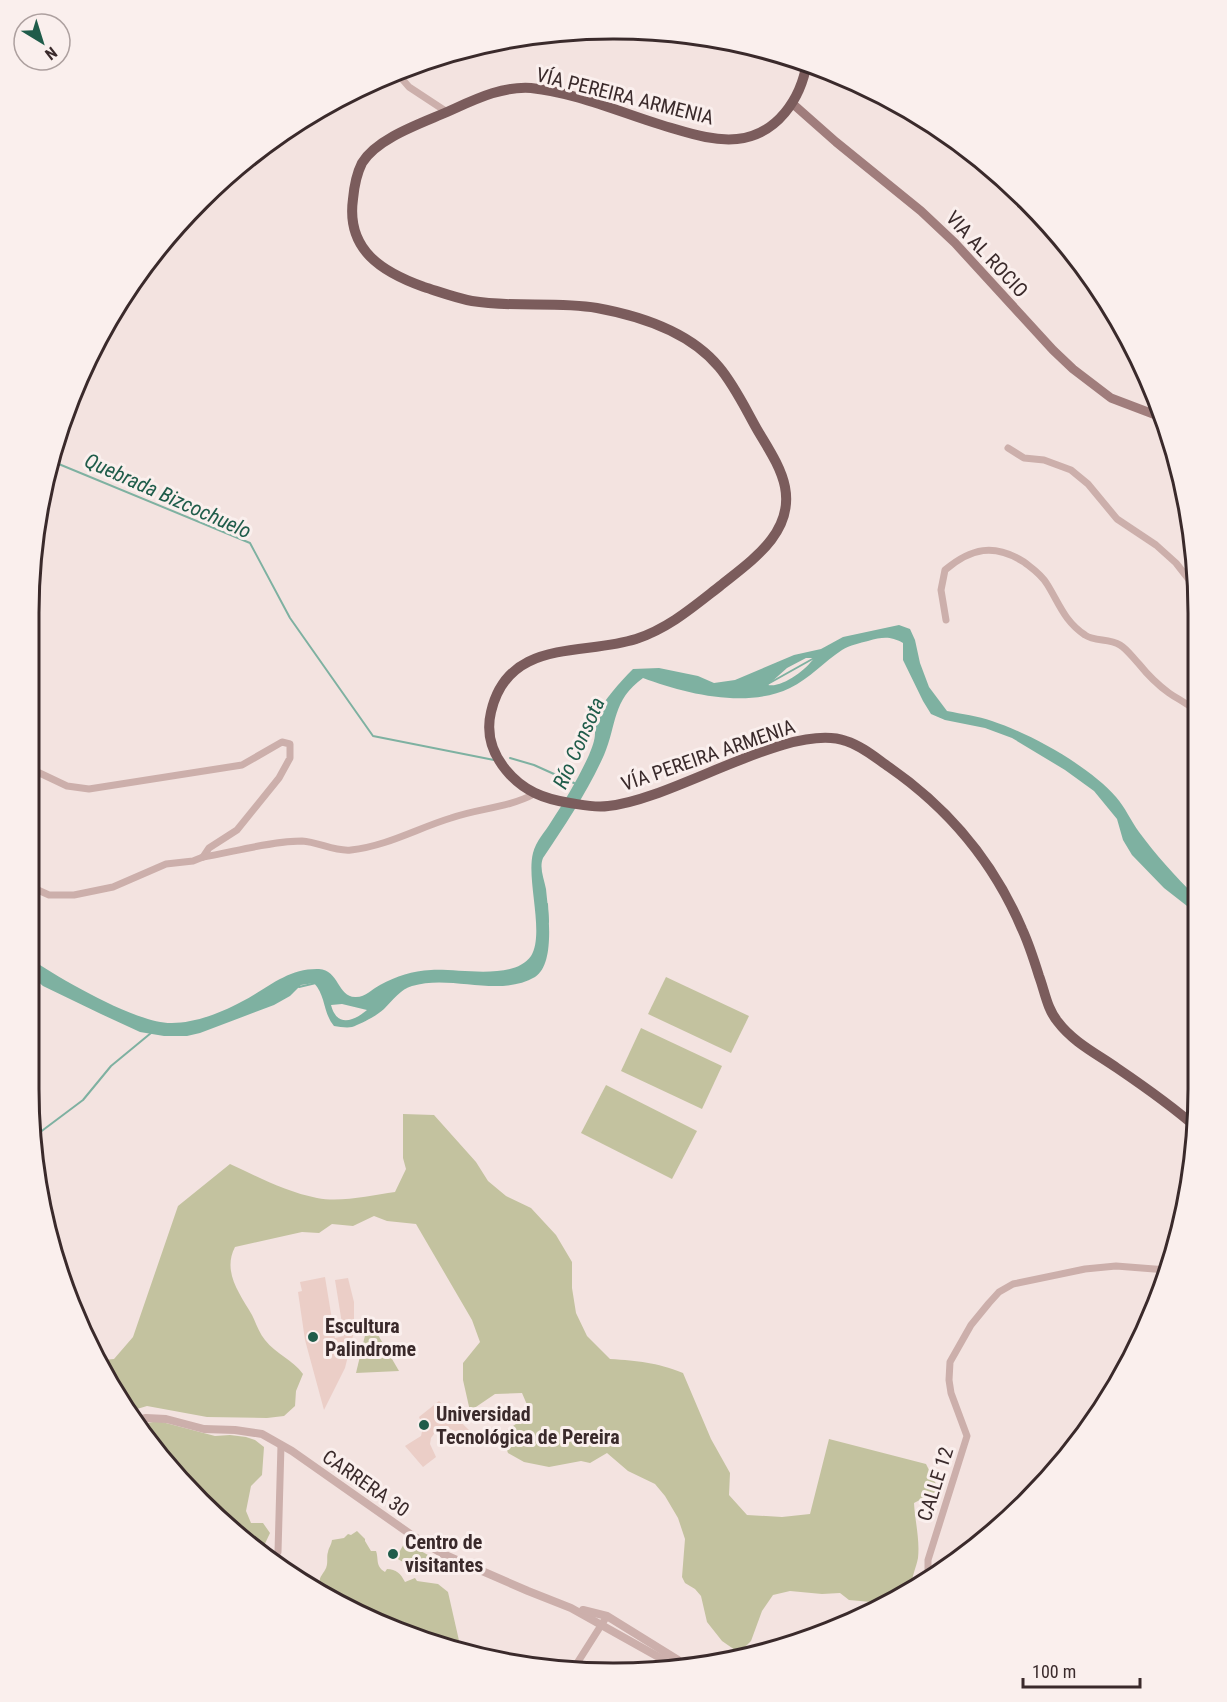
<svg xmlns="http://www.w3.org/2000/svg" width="1227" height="1702" font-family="'Roboto Condensed',sans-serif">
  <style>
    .green { fill: #c3c29f }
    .plaza { fill: #ebcec7 }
    .water { fill: #7eb1a1; fill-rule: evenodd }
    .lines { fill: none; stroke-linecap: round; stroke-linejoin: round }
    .stream { stroke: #7eb1a1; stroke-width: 2 }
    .minor { stroke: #ccafab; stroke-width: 7 }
    .tertiary { stroke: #ccafab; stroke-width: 8 }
    .secondary { stroke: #a07d7c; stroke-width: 9 }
    .primary { stroke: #7b5c5c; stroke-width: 10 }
    .poi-dot { fill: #1f5c4a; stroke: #faefed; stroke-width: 2 }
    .labels { text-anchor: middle; stroke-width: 6; stroke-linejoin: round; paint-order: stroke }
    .street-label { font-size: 20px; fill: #3a2a2b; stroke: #faefed }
    .poi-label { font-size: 20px; font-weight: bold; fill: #3a2a2b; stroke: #faefed; text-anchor: start }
    .water-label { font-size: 21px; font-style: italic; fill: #1f5c4a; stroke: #faefed }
    .rim { fill: none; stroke: #3a2a2b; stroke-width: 3 }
  </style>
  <rect width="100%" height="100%" fill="#f3e3e0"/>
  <g class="green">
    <polygon points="666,977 749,1016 731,1053 648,1014"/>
    <polygon points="641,1028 722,1066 702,1109 621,1071"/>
    <polygon points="606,1085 697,1131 672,1179 581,1133"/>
    <path d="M403,1114l31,1 42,47 12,19 18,15 25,12 25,27 16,27v26l4,25 11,23 23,23c29,2 45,3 73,14l28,66 19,34 -1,22 18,20 35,2 28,-3 19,-75 97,25 13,26 -25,13c1,18 6,37 4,55 -2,10 -6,18 -7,28l-29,17 -33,-3 -9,-7 -18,1 -32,-3 -17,4 -11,16 -11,30 -8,8 -8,1 -13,-9 -15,-19 -6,-26 -6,-7 -10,-6 -3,-6 3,-38 -7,-21 -13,-22 -10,-12 -27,-13 -21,-18 -17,10 -9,-2 -32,6 -25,-5 -16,-9 -7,-19 30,-20 -9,-21 -27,1 -25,17 -7,-31v-17l17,-21 -8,-22 -56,-96 -29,-3 -13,-5 -21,10 -21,-2 -13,9 -17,-1 -67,15c-13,25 5,47 17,68 4,8 7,18 13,25 11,14 28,20 38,34l-7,17 -1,15 -11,10 -17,2 -60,-1 -60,-11 -20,6 -24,-52 11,-1 19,-22 45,-131 52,-42c28,13 56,28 87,34 24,5 54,-3 78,-6l11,-23 -3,-11z"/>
    <polygon points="367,1327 374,1328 399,1371 356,1373"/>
    <polygon points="153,1422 162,1422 215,1436 230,1435 246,1437 255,1440 264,1447 262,1475 251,1486 246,1511 251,1523 263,1523 270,1533 262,1550 228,1529 137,1425"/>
    <path d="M357,1531l8,8v2l6,10h5c3,8 -1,15 9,21l2,-3c9,0 14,5 18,13l10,-4 2,3 21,3 10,8 12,53c-30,-9 -134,-32 -140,-63 -1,-5 3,-8 5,-12 4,-6 1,-13 3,-18 1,-5 3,-6 4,-12l12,-2 4,-4 3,1z"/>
    <polygon points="405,1542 435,1559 426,1575 396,1558"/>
  </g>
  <g class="plaza">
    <polygon points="325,1277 335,1338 344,1336 335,1280 348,1278 354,1302 354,1324 353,1336 345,1368 324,1410 305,1340 298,1292 302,1291 300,1282"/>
    <polygon points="439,1401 469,1430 465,1433 466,1436 461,1438 456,1432 449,1428 441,1428 436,1431 431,1438 430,1444 436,1457 423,1467 405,1446 421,1436 423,1427 419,1417"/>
  </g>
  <path class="water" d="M899,625l11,4 5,11 5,23 9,24 18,24c15,3 31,5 45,10 39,13 97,45 124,76 9,10 15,24 23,35 17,23 36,44 57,65v16l-32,-25 -32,-33 -9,-15 -6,-21 -23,-28 -29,-21 -53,-32 -27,-10 -40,-8 -14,-6 -8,-13 -20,-41v-17c-13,-7 -20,-6 -35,-2 -8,2 -18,4 -26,9 -17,11 -33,29 -52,38 -43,21 -104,6 -147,-10 -31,22 -26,47 -39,77 -16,36 -39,70 -61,103 -4,10 1,20 3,31 2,21 10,75 -11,88 -36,21 -84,-3 -123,9 -11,3 -19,14 -28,23 -6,6 -23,15 -32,18 -5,1 -12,0 -18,-1 -11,-13 -8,-30 -20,-43l-13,2 -11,11 -16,9 -74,28 -13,3h-23l-24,-4 -39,-18 -58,-28 -14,-12v-16c30,20 108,66 143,65 22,0 49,-10 69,-21 26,-13 46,-34 78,-33 20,1 19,29 37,28 10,0 16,-8 24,-12 17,-9 32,-14 51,-15 26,-2 83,11 100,-14 14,-23 -5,-76 2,-103 3,-12 12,-21 18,-31 14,-21 28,-45 38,-67 3,-7 6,-15 6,-22 0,-6 -2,-12 1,-18 10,-17 23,-32 37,-46l26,-1 39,8 16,7 21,-3 59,-25 27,-6 22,-12zM806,658h8c-8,12 -32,30 -46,27l19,-17zM342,1004l25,6c-13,11 -30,18 -36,-5z"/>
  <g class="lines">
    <g class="stream">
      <polyline points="49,460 250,543 290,618 373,736 494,760"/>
      <polyline points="766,685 816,657"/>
      <polyline points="510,758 534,765 574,783"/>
      <polyline points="547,904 548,922"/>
      <polyline points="299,987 316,983"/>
      <polyline points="35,1136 83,1100 111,1066 151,1033"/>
    </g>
    <g class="minor">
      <polyline points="397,73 409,87 447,112"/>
      <polyline points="1008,448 1024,458 1044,460 1071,470 1088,484 1117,519 1156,545 1176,563 1194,586"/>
      <path d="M946,620l-5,-30 4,-20c26,-22 49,-27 79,-8 9,7 17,12 23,22 12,19 17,37 38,51 10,7 24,3 35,10 8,5 12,12 19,19 8,10 19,21 30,29 11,8 15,7 26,18"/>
      <polyline points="29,768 67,786 89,789 242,765 282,742 290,744 290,758 279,778 237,830 209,848 203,857"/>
      <path d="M29,886l20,9h25l39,-8 53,-23 27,-3 10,-4c30,-5 69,-16 99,-16 17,1 33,11 49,9 36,-4 67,-22 100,-32 28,-10 57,-10 83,-24"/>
      <polyline points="278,1552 281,1445"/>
      <polyline points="928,1577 928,1560 967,1436 951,1393 949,1380 950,1362 971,1325 989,1303 999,1292 1013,1284 1085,1269 1116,1266 1167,1270"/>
      <polyline points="574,1668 607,1616"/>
    </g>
    <g class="tertiary">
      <polyline points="134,1421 146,1418 166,1419 204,1429 235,1430 262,1434 292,1451 413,1536 443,1554 528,1591 571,1608 680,1669"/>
      <polyline points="583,1610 607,1616 678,1660 685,1669"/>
    </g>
    <polyline class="secondary" points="793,104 836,142 921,211 955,243 1053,350 1073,369 1111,398 1161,417"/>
    <path class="primary" d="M807,62c-6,37 -30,73 -70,77 -21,2 -42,-4 -62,-10 -47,-13 -95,-36 -144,-41 -30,-2 -57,12 -84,24 -25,11 -70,26 -85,51 -5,10 -8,25 -9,36 -7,51 29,73 71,88 16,5 32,11 48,14 42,7 84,0 125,7 44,8 93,24 122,59 16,19 27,43 39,64 10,17 23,36 27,56 9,46 -34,74 -65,99 -27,21 -51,42 -84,53 -54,17 -128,-1 -145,73 -5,21 1,41 15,58 17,21 38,29 64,33 13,2 25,5 38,3 65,-6 182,-85 238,-65 16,5 30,17 43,26 59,41 105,96 133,162 7,15 12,31 17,47 6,16 8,33 19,46 15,20 39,32 59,46 28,19 55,38 80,60"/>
  </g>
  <g class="poi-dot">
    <circle cx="313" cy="1337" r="6"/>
    <circle cx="424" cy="1425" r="6"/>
    <circle cx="393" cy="1554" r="6"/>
  </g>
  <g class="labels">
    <g class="street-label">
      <text transform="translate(625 96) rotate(14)" y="7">VÍA PEREIRA ARMENIA</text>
      <text transform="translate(987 254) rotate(47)" y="7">VIA AL ROCIO</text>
      <text transform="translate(708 755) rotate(-19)" y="7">VÍA PEREIRA ARMENIA</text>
      <text transform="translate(366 1483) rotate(35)" y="7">CARRERA 30</text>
      <text transform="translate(935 1484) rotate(-72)" y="7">CALLE 12</text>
    </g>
    <g class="poi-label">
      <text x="325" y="1333">Escultura<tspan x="325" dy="23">Palindrome</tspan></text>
      <text x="436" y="1421">Universidad<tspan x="436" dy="23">Tecnológica de Pereira</tspan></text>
      <text x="405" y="1549">Centro de<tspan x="405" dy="23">visitantes</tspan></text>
    </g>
    <g class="water-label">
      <text transform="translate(168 496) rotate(24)" y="7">Quebrada Bizcochuelo</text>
      <text transform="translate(579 743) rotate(-66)" y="7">Río Consota</text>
    </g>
  </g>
  <path d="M0 0H1227V1702H0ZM613 39H614A574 574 0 0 1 1188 613V1089A574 574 0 0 1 614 1663H613A574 574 0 0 1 39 1089V613A574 574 0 0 1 613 39Z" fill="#faefed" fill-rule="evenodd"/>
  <path class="rim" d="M613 39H614A574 574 0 0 1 1188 613V1089A574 574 0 0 1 614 1663H613A574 574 0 0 1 39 1089V613A574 574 0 0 1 613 39Z"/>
  <g transform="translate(42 42) rotate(142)"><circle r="28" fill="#faefed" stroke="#ada09f" stroke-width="1.5"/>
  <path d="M0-4.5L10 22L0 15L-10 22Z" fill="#1f5c4a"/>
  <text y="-9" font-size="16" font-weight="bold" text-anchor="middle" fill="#3a2a2b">N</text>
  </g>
  <path d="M1023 1678v9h117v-9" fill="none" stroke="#3a2a2b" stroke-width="3"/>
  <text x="1032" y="1678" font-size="18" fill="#3a2a2b" stroke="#faefed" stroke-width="4.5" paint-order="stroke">100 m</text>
</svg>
